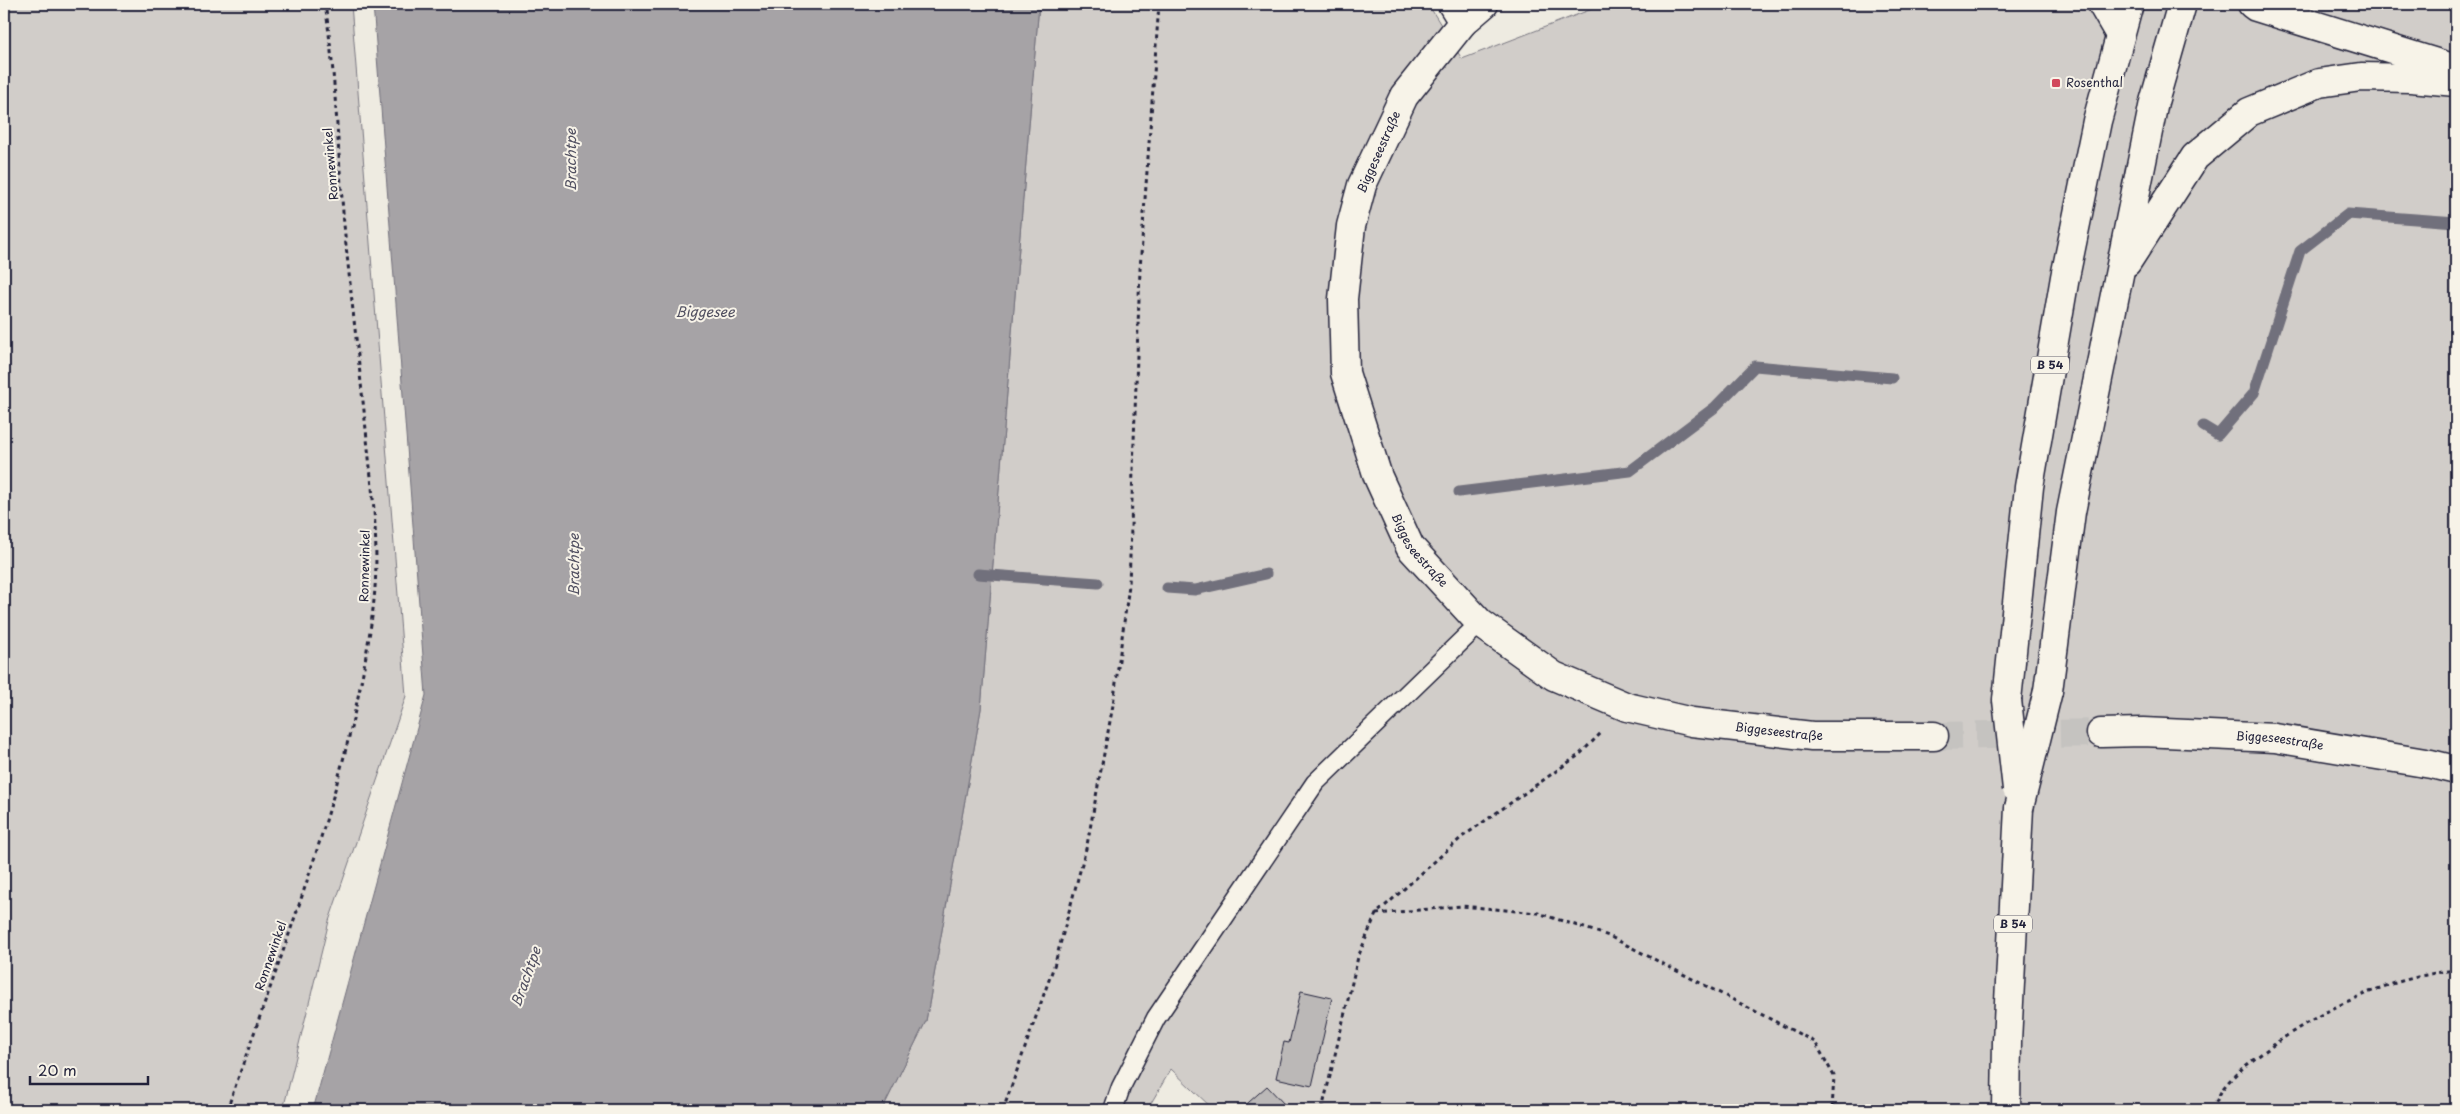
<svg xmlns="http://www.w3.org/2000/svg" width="2460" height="1114" font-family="'Playpen Sans',sans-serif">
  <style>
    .green { fill: #d1cdc9; stroke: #7a7882 }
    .water { fill: #a6a3a6; stroke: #716f7b }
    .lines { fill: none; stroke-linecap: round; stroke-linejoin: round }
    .stream { stroke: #716f7b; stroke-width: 11 }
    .building { fill: #bbb8b7; stroke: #22223b }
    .street-tunnel { stroke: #c5c3c0; stroke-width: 28; stroke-dasharray: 28 14; stroke-linecap: butt }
    .lane-casing { stroke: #22223b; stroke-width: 21 }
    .street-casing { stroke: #22223b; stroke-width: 31 }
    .primary-casing { stroke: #22223b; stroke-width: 31 }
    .path { stroke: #22223b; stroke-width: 3; stroke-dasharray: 4 4; stroke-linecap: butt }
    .lane { stroke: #f7f3e8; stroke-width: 18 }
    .street { stroke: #f7f3e8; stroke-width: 28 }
    .primary { stroke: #f7f3e8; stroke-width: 28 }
    .primary-bridge-casing { stroke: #22223b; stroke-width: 31; stroke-linecap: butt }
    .primary-bridge { stroke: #f7f3e8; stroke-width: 28 }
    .poi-dot { fill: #d1495b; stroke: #f7f3e8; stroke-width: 2 }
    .labels { text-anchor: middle; stroke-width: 4; stroke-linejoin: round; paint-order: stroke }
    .shield { fill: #f7f3e8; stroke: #62616f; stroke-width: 1 }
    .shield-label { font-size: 11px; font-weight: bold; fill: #22223b }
    .poi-label { font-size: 12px; fill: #22223b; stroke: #f7f3e8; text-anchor: start }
    .street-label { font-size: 12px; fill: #22223b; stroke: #f7f3e8 }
    .water-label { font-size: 14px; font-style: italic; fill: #504f60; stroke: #f7f3e8 }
  </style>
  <rect width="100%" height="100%" fill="#eeebe1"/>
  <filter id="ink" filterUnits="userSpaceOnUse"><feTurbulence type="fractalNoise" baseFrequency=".02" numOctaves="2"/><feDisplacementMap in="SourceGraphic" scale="10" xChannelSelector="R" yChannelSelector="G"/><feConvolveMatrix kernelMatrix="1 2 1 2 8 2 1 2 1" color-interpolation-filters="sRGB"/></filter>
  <g filter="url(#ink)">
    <g class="green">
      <polygon points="4,4 351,4 406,696 329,921 283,1110 4,1110"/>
      <polygon points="1039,4 1428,4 1462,59 1605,4 2456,4 2456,1110 1214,1110 1171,1069 1147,1110 882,1110 926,1021 981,709"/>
    </g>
    <polygon class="water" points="373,4 1039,4 981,709 926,1021 882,1110 313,1110 426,695"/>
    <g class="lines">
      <g class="stream">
        <polyline points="2203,426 2218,435 2254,393 2300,251 2348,214 2456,222"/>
        <polyline points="1459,492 1630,471 1714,408 1755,366 1892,378"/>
        <polyline points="978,574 1098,583"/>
        <polyline points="1167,588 1195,590 1266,574"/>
      </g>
    </g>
    <g class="building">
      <polygon points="1301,991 1332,998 1312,1086 1276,1078 1284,1042 1289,1043"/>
      <polygon points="1267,1086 1285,1105 1279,1110 1240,1110"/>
    </g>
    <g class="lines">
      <polyline class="street-tunnel" points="1934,736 2101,733"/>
      <g class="lane-casing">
        <polyline id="lane" points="1113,1110 1121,1087 1156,1018 1315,783 1480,623"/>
      </g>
      <g class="street-casing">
        <g id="street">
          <path id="s1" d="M1452,4l11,18 -59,74 -42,89 -11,41 -8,73 2,74 33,104 32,70 70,76 74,53 73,31 65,15 120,14h122"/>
          <path id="s2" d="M2101,733l42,-1 132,6 156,26 25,6"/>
        </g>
      </g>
      <g class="primary-casing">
        <g id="primary">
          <polyline points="2102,4 2120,35"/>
          <polyline points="2252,4 2256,7 2456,69"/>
          <polyline points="1463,22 1484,4"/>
          <polyline points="2127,262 2195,157 2249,112 2319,83 2361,77 2411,78 2456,82"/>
          <polyline points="2048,691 2071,512 2154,102 2182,4"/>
          <polyline points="2007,700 2029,487 2065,277 2097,121 2129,4"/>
          <polyline points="2006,1110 2007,1041 2019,808"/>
        </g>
      </g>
      <g class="path">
        <polyline points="1376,914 1462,906 1538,913 1609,936 1815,1042 1834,1076 1832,1110"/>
        <path d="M227,1110c56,-163 124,-328 146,-501 7,-57 0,-113 -6,-170 -6,-58 -13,-117 -19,-175 -10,-86 -10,-174 -23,-260"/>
        <polyline points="1003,1110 1055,963 1087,845 1113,705 1129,585 1140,269 1159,4"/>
        <polyline points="1322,1110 1358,957 1376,914 1462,837 1579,755 1602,732"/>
        <path d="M2213,1110c3,-7 6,-17 12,-24 12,-15 28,-26 43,-37 55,-41 120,-71 188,-79"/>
      </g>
      <use href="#lane" class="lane"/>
      <use href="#street" class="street"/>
      <use href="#primary" class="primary"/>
      <g class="primary-bridge-casing">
        <g id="primary-bridge">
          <polyline points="2007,700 2017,789"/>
          <polyline points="2019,808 2048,691"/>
        </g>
      </g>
      <use href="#primary-bridge" class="primary-bridge"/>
    </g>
  </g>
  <rect class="poi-dot" x="2051" y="78" width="10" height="10" rx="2.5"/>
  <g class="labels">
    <g class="shield">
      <rect x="2031" y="356.5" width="38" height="17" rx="4"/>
      <rect x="1994" y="915.5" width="38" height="17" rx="4"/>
    </g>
    <g class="shield-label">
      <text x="2050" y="369">B 54</text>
      <text x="2013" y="928">B 54</text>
    </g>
    <g class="poi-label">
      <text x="2066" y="87">Rosenthal</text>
    </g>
    <g class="street-label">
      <text transform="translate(1379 152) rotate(-66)" y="4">Biggeseestraße</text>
      <text transform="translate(331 164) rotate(-95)" y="4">Ronnewinkel</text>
      <text dy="4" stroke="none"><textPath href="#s1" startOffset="598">Biggeseestraße</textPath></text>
      <text transform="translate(365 566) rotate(-89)" y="4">Ronnewinkel</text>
      <text dy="4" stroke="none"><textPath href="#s1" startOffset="1018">Biggeseestraße</textPath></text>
      <text dy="4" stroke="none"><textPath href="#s2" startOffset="179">Biggeseestraße</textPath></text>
      <text transform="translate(271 956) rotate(-71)" y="4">Ronnewinkel</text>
    </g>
    <g class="water-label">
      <text transform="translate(571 160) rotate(-90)" y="5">Brachtpe</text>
      <text x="705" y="317">Biggesee</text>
      <text transform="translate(574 565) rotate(-90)" y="5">Brachtpe</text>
      <text transform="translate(526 977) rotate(-70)" y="5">Brachtpe</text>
    </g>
  </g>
  <rect width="2460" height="1114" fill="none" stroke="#f7f3e8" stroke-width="20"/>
  <rect x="10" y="10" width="2440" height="1094" fill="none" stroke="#22223b" stroke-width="2" filter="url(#ink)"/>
  <path d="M30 1076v8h118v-8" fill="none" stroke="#22223b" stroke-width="2.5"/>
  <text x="38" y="1076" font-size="15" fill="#22223b" stroke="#f7f3e8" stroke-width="4" paint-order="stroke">20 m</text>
</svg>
